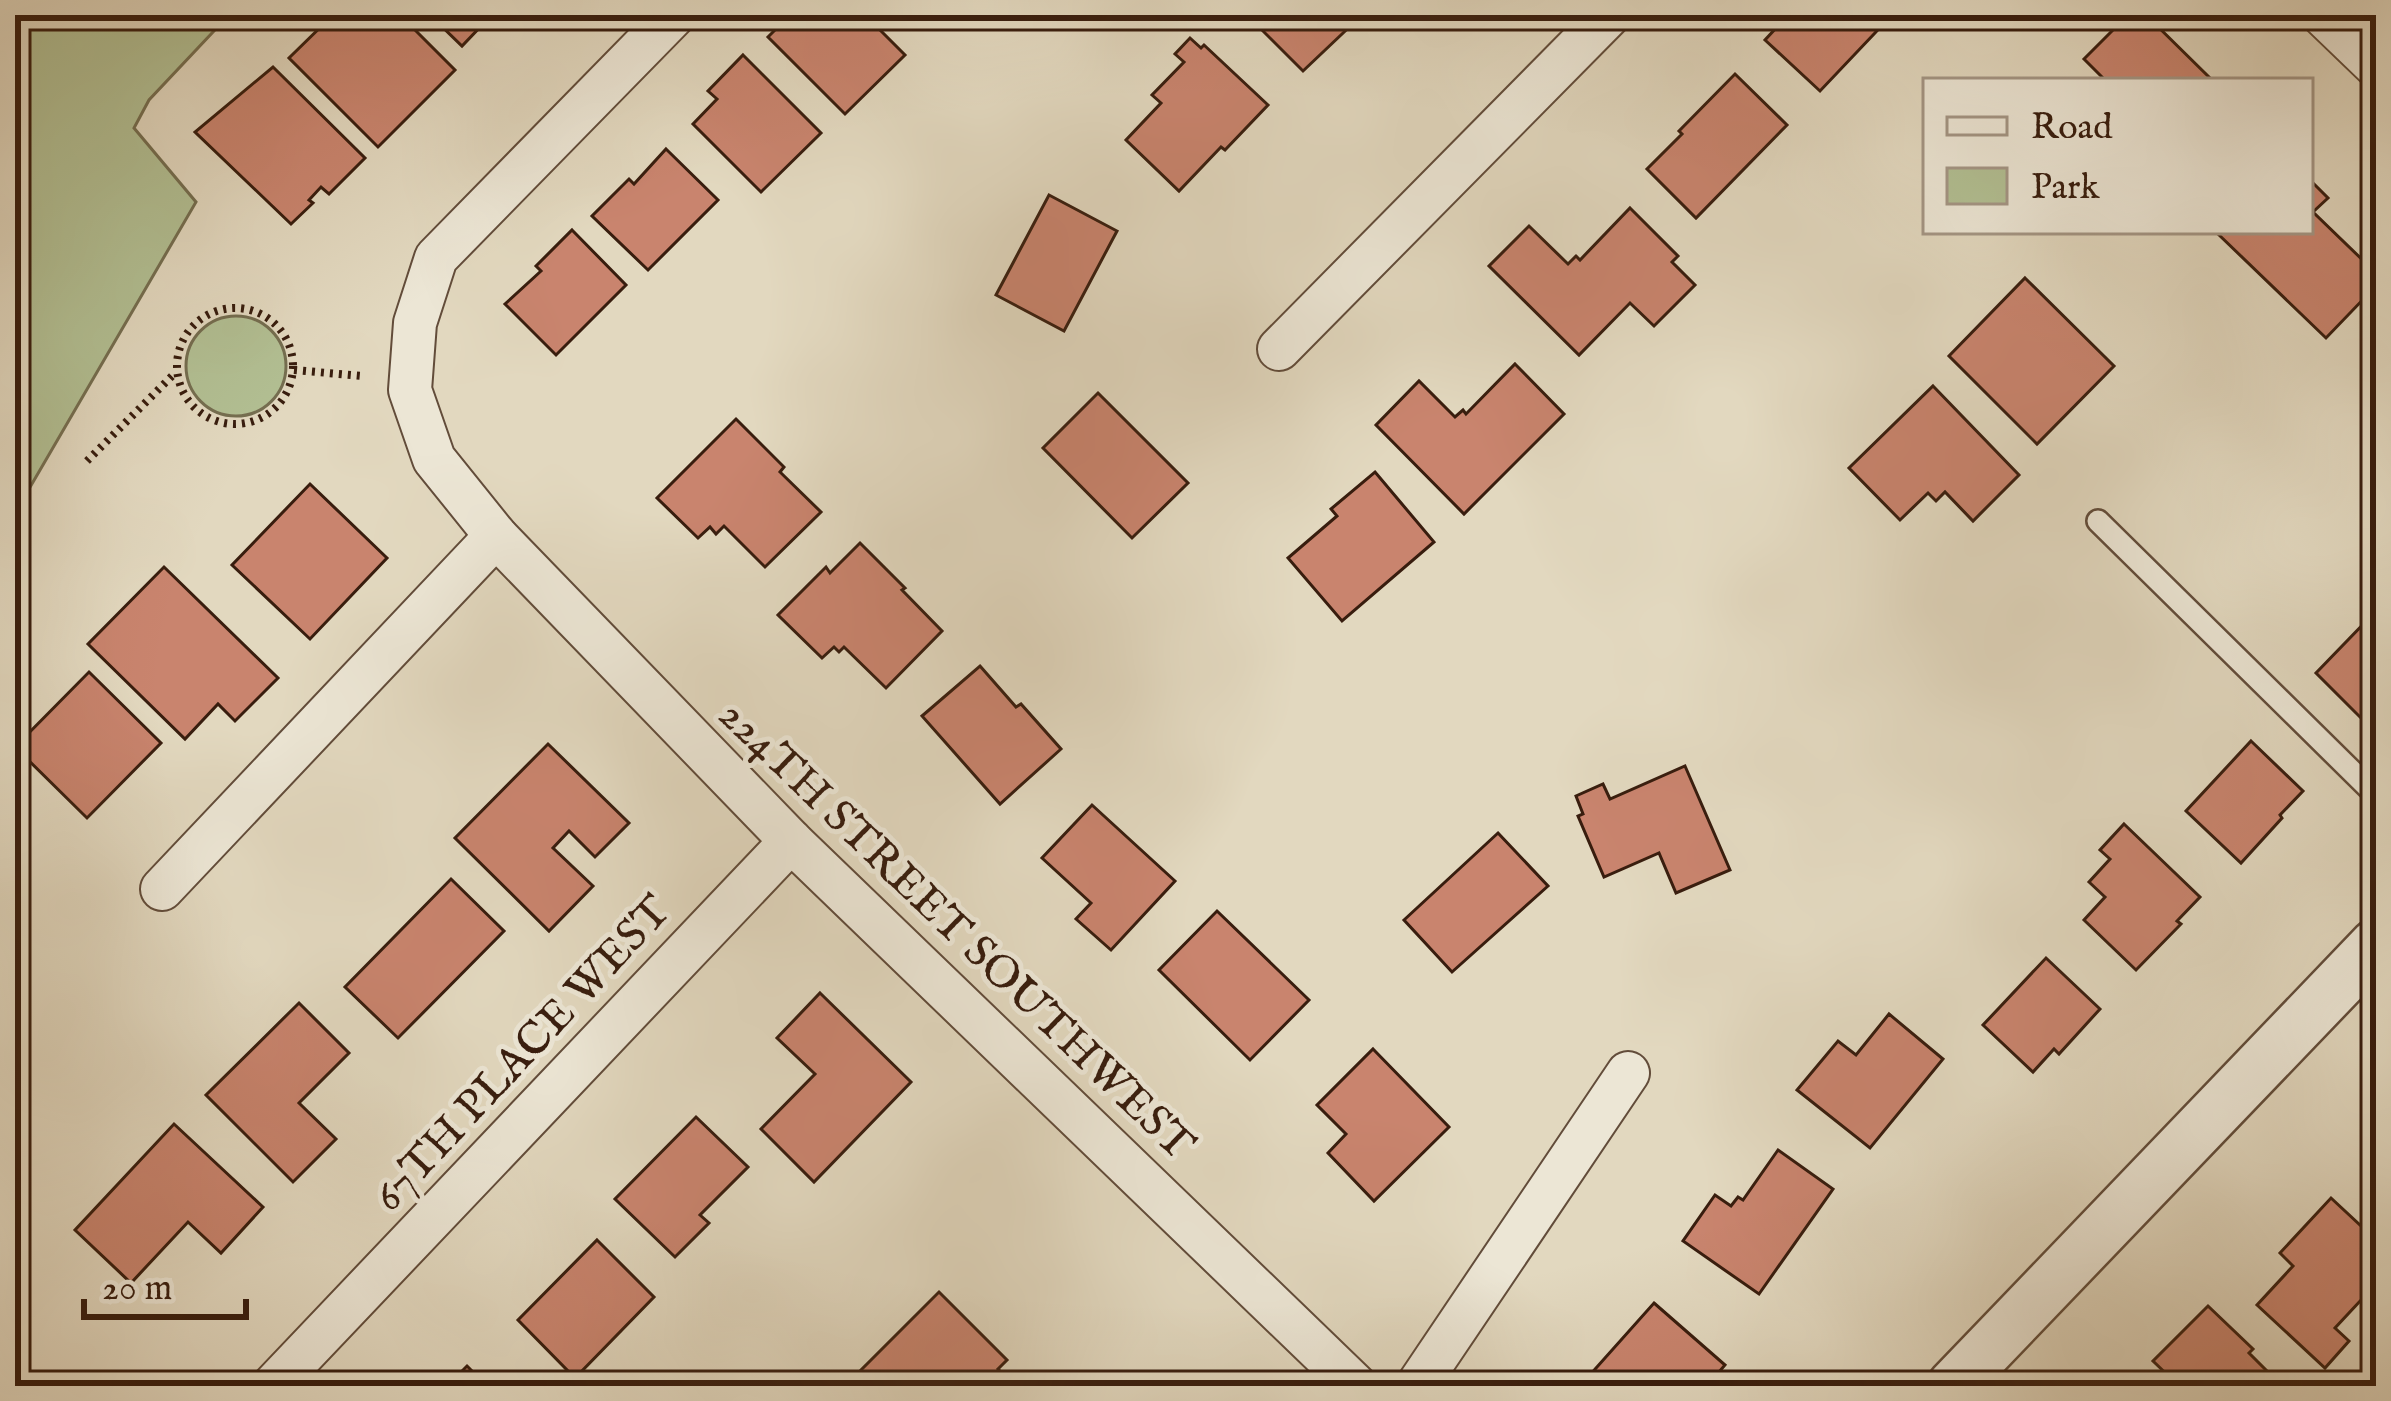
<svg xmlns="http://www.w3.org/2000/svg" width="2391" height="1401" font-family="'IM FELL English',serif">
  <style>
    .green { fill: #b2bf93; stroke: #756e50; stroke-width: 3 }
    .building { fill: #c9846e; stroke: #381d0e; stroke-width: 3 }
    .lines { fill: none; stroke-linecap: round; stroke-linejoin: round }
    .service-casing { stroke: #624c3a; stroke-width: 26 }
    .minor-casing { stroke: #624c3a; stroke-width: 46 }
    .tertiary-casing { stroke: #624c3a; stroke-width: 56 }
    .path { stroke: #381d0e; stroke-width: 8; stroke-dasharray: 3 6; stroke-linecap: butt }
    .service { stroke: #ece6d5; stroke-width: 21 }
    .minor { stroke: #ece6d5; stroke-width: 42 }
    .tertiary { stroke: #ece6d5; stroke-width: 51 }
    .labels { text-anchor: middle; stroke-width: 10; stroke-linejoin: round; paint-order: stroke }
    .street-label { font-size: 45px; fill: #381d0e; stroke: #ece6d5 }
  </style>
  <rect width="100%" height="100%" fill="#e2d8bf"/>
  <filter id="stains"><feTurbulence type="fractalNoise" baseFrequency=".00167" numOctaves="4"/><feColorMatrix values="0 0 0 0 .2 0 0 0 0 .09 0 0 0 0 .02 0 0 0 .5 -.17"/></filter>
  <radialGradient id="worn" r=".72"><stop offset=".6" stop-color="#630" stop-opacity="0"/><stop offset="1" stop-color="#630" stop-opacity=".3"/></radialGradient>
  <g class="green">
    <polygon points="15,15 229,15 149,100 134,128 196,202 15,513"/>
    <circle cx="236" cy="366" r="50"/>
  </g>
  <g class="building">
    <polygon points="333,15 400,15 455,70 378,147 289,58"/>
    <polygon points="430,15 486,15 481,20 484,23 462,46"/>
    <polygon points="790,15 865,15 905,55 845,114 768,37"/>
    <polygon points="907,15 936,15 921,29"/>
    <polygon points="1259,15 1362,15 1303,71 1253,21"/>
    <polygon points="1788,15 1892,15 1820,91 1765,40"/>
    <polygon points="2128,15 2146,15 2213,81 2106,81 2084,59"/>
    <polygon points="1190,38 1201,48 1204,45 1268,105 1225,150 1221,147 1179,191 1126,140 1161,103 1152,95 1184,62 1175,54"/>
    <polygon points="743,55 821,133 761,192 693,124 717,99 708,91"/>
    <polygon points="273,67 365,158 329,194 321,187 309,200 313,203 291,224 195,132"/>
    <polygon points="1735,74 1787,125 1696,218 1647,169 1682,134 1679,131"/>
    <polygon points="666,149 718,200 648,270 592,216 629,179 634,184"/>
    <polygon points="2310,180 2328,198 2313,212 2376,273 2376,286 2326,338 2217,233 2220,231 2310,231"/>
    <polygon points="1049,195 1117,231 1064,331 996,295"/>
    <polygon points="1630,208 1678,256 1672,262 1695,285 1654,326 1630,303 1579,355 1489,266 1529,226 1568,264 1576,256 1580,260"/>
    <polygon points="572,230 626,285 556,355 505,304 541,271 536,266"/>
    <polygon points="2025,278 2114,366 2037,444 1949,356"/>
    <polygon points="1515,364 1564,414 1464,514 1376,425 1419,381 1455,417 1463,410 1466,414"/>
    <polygon points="1933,386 2019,475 1973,521 1945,492 1936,501 1928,493 1900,520 1849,468"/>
    <polygon points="1098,393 1188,483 1132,538 1043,448"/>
    <polygon points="736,419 784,467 780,472 821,512 765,567 724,526 716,534 710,527 698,538 657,498"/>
    <polygon points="1375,472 1434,542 1342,621 1288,558 1337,516 1331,509"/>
    <polygon points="310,484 387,558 310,639 232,565"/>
    <polygon points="860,543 905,588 902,590 942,631 886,688 844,647 839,652 834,647 822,658 778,615 826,567 830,573"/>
    <polygon points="164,567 278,678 235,721 218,704 185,739 88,644"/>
    <polygon points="2376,611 2376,715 2367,724 2316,673"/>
    <polygon points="980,666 1016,707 1021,704 1061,749 1000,804 922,716"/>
    <polygon points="89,672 161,743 87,818 15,747"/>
    <polygon points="2251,741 2303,791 2280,815 2282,818 2241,863 2186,811"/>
    <polygon points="548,744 629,823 595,857 569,831 553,848 593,886 549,931 455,838"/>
    <polygon points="1685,766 1730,870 1676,893 1659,853 1604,877 1578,816 1583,814 1576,796 1603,784 1610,799"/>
    <polygon points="1092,805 1175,881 1111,950 1076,919 1091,903 1042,858"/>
    <polygon points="2124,824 2200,897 2177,921 2181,924 2136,970 2084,920 2105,897 2089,882 2110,859 2100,850"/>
    <polygon points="1498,833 1548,886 1452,972 1404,920"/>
    <polygon points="451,879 504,931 398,1038 345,987"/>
    <polygon points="1217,911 1309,1000 1250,1060 1159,970"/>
    <polygon points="2046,958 2100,1009 2059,1054 2054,1049 2033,1072 1983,1025"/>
    <polygon points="820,993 911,1082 814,1182 761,1129 815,1074 777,1038"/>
    <polygon points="299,1003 349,1053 299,1103 336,1139 293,1182 206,1095"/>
    <polygon points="1889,1014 1943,1059 1870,1148 1797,1090 1838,1041 1856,1055"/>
    <polygon points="1373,1049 1449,1127 1374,1201 1328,1153 1346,1134 1317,1105"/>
    <polygon points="696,1117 748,1167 700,1215 709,1223 675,1257 615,1199"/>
    <polygon points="174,1124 263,1207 221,1253 188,1222 131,1283 75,1230"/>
    <polygon points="1778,1150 1833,1189 1759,1294 1683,1241 1715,1195 1731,1206 1738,1197 1743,1200"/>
    <polygon points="2331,1198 2376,1240 2376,1284 2335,1328 2349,1341 2325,1368 2257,1305 2293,1266 2280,1253"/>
    <polygon points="597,1240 654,1297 575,1378 518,1320"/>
    <polygon points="939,1292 1007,1360 998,1369 1015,1386 845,1386"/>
    <polygon points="1654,1303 1725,1365 1707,1386 1695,1386 1686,1378 1678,1386 1580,1386"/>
    <polygon points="2208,1306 2253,1349 2249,1353 2278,1382 2274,1386 2179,1386 2153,1361"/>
    <polygon points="467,1366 487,1386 447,1386"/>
  </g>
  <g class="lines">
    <g class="service-casing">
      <polyline id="service" points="2098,521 2376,795"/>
    </g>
    <g class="minor-casing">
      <g id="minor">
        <polyline points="674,15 436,258 415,323 410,390 434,459 496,536 791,841 1356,1386"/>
        <polyline points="2323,15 2376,66"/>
        <polyline points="1279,349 1609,15"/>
        <polyline points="162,889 496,536"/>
        <polyline points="273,1386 791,841"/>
        <polyline points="1417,1386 1628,1073"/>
      </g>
    </g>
    <g class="tertiary-casing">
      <polyline id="tertiary" points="1953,1386 2376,945"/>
    </g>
    <g class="path">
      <circle cx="235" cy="366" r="58"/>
      <polyline points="294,370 362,376"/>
      <polyline points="87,461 176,372"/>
    </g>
    <use href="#service" class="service"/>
    <use href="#minor" class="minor"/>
    <use href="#tertiary" class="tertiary"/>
  </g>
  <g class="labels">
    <g class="street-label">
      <text transform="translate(958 928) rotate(44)" y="16">224TH STREET SOUTHWEST</text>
      <text transform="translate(520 1052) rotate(-47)" y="16">67TH PLACE WEST</text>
    </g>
  </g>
  <rect width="2391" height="1401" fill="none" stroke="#e2d8bf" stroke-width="60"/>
  <rect x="18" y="18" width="2355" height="1365" fill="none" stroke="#381d0e" stroke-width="6"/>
  <rect x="30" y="30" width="2331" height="1341" fill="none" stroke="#381d0e" stroke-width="3"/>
  <rect x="1923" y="78" width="390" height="156" fill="#ece6d5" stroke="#a49685" stroke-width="3"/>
  <rect x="1947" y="117" width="60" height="18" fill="#ece6d5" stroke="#a49685" stroke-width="3"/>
  <text x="2031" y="138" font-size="36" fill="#381d0e">Road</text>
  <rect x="1947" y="168" width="60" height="36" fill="#b2bf93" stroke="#a49685" stroke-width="3"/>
  <text x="2031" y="198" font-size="36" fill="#381d0e">Park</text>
  <path d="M84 1299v18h162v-18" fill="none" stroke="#381d0e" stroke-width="6"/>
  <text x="102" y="1299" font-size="36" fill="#381d0e" stroke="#ece6d5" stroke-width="9" paint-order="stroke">20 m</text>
  <rect width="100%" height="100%" filter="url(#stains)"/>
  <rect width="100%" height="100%" fill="url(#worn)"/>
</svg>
